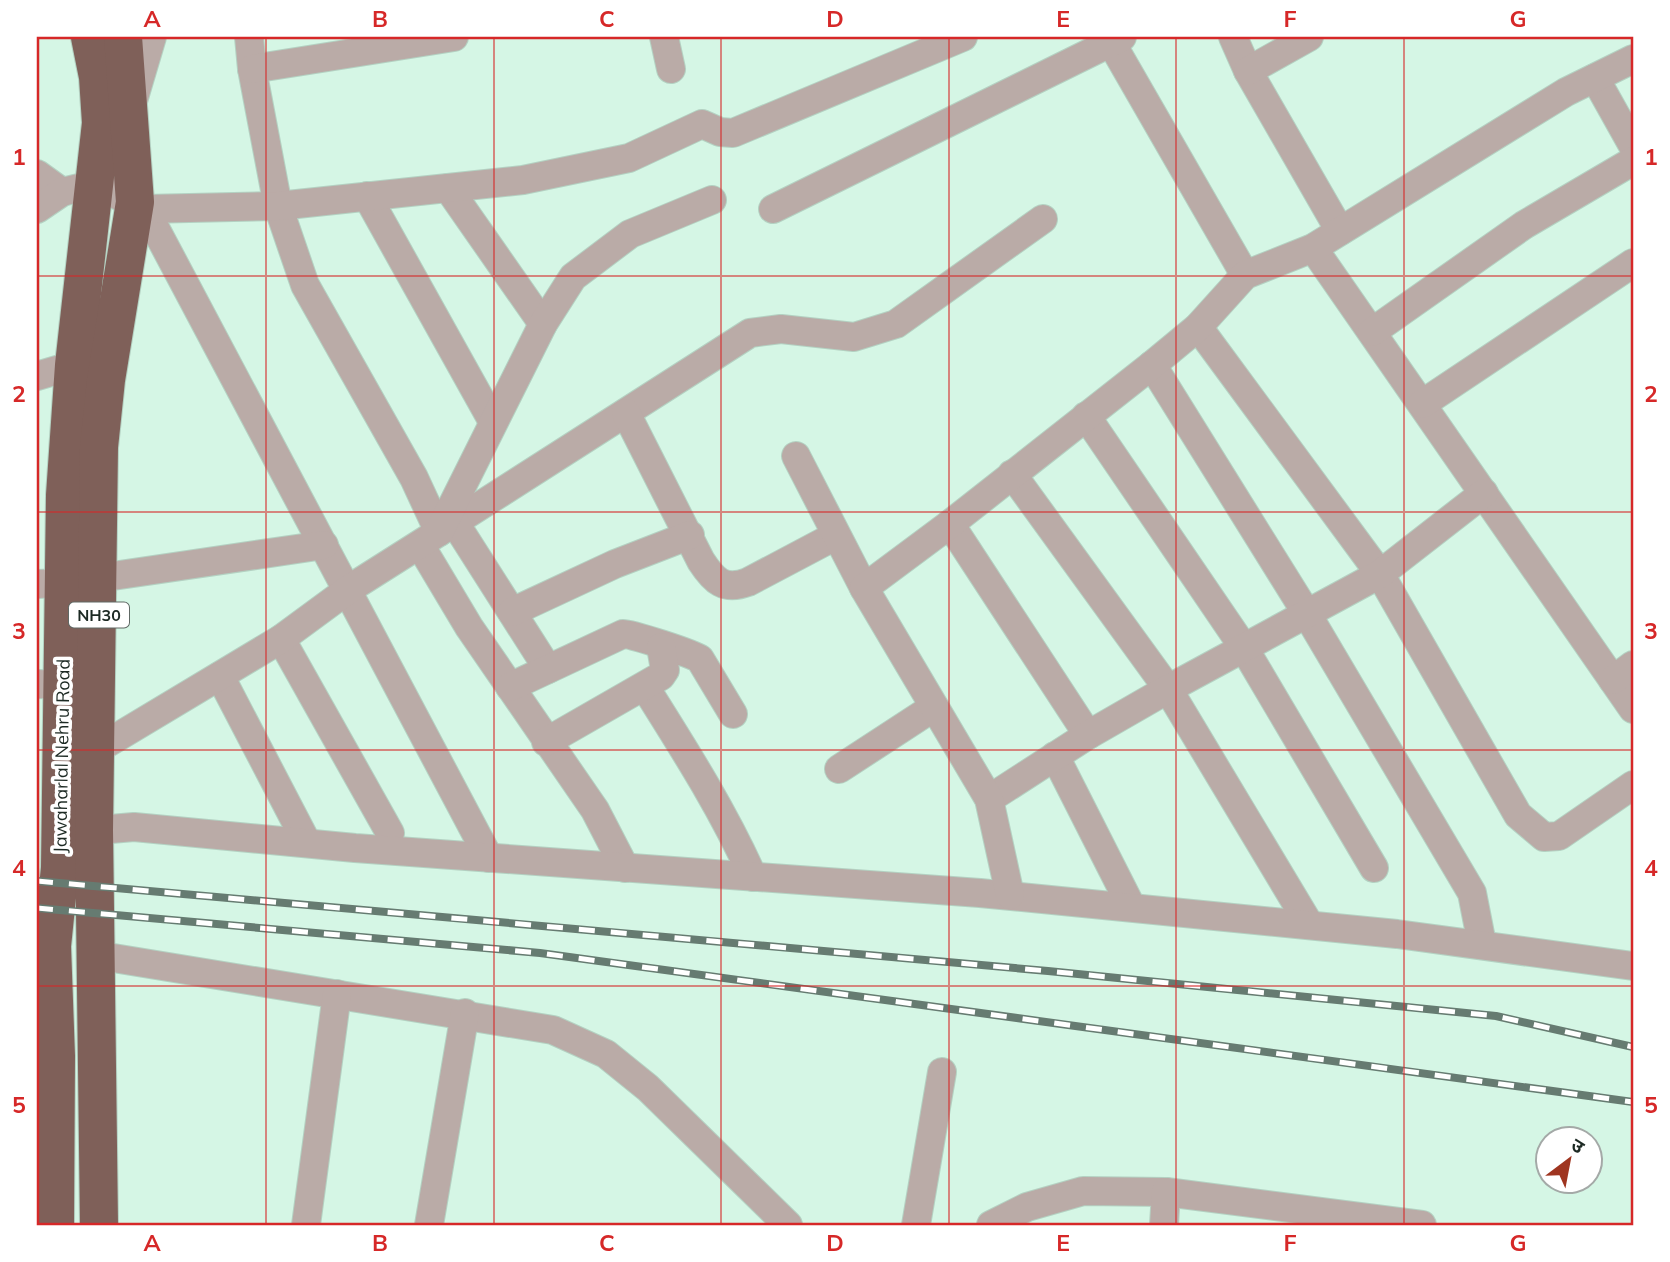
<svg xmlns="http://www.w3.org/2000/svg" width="1670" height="1262" font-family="Mulish,'Noto Sans Devanagari',sans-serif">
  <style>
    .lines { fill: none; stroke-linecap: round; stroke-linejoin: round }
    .street-casing { stroke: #b4d1c2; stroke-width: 30 }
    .highway-casing { stroke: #b4d1c2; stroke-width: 40 }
    .street { stroke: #baaba7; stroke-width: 28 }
    .highway { stroke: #7f6059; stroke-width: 38 }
    .rail-casing { stroke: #667b71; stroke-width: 8 }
    .rail { stroke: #fff; stroke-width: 5; stroke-dasharray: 16; stroke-linecap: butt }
    .grid { fill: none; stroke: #d62828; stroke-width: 2; stroke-opacity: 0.55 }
    .labels { text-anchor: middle; stroke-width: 7; stroke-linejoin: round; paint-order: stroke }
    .shield { fill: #fff; stroke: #606965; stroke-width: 2 }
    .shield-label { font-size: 16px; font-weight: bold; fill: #1c2923 }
    .street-label { font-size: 18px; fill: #1c2923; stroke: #fff }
    .neatline { fill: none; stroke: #d62828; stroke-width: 2.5 }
    .grid-label { font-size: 23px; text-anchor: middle; font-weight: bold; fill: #d62828 }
  </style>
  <rect width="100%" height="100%" fill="#d5f6e5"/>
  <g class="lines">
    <g class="street-casing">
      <g id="street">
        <polyline points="249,37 252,69 278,206 305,285 414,478 439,532 750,333 781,329 854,337 896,324 1043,219"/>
        <polyline points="664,37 671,69"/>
        <polyline points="1108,37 1245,275"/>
        <polyline points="1233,37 1248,71 1340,231"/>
        <polyline points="252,69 454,37"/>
        <polyline points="1248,71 1309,37"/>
        <polyline points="1595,78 1633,146"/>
        <polyline points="133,101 152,37"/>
        <polyline points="37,174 62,192"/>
        <polyline points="448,188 543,324"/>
        <polyline points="367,196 493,422"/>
        <polyline points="37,209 62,192 95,184 145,209 489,858"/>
        <polyline points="145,209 278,206 523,180 629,158 702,124 720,132 733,133 963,37"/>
        <polyline points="773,209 1122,37"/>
        <polyline points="1313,248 1633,709"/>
        <polyline points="1198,327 1380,574 1518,815 1544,837 1559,836 1633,785"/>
        <polyline points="1372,332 1524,225 1633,161"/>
        <polyline points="1152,365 1307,614 1472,893 1482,944"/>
        <polyline points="37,376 74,365"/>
        <polyline points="1422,404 1633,263"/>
        <path d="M626,413l75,148c13,20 23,30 47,21l87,-46"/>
        <polyline points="1086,416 1244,648 1374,868"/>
        <polyline points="796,456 864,588"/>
        <polyline points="1012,474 1168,689 1309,924"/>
        <polyline points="455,523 548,669"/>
        <polyline points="950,524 1088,735"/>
        <polyline points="420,545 469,627 595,810 625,868"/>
        <polyline points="99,578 324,545"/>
        <polyline points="37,584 64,583"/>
        <polyline points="512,612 615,564 690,535"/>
        <polyline points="281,639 390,833"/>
        <polyline points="220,676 307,843"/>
        <polyline points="1613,680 1633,665"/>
        <polyline points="37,684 63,685"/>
        <path d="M510,687l113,-53c9,0 70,20 77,25l33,55"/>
        <path d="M645,687c39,62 78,123 108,190"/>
        <polyline points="546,742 661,676 665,670 661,647"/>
        <polyline points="96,750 281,639 349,589 439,532 543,324 573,277 630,234 712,200"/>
        <polyline points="1055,756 1131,906"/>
        <polyline points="839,769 934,707"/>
        <polyline points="989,799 1088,735 1168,689 1380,574 1484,493"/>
        <polyline points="75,832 134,827 355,848 980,893 1397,934 1633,966"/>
        <polyline points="1010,895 989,799 864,588 950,524 1152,365 1198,327 1245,275 1313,248 1566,92 1633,59"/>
        <polyline points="95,955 553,1030 606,1054 648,1088 788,1225"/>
        <polyline points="306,1225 337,994"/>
        <polyline points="429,1225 465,1013"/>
        <polyline points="916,1225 942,1072"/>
        <polyline points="991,1225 1027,1207 1083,1191 1166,1192 1422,1225"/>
        <polyline points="1164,1225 1166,1192"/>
      </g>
    </g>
    <g class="highway-casing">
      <g id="highway">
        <polyline points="55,1225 56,1056 52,946 60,868 65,495 74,365 101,123 98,77 90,37"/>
        <polyline points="99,1225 94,830 99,447 106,380 135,202 123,37"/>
      </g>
    </g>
    <use href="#street" class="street"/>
    <use href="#highway" class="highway"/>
    <g class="rail-casing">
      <g id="rail">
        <polyline points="37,881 1048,971 1496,1016 1633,1047"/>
        <polyline points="37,908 540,953 1633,1102"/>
      </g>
    </g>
    <use href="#rail" class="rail"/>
  </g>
  <path class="grid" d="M266,37v1188M494,37v1188M721,37v1188M949,37v1188M1176,37v1188M1404,37v1188M37,276h1596M37,512h1596M37,750h1596M37,986h1596"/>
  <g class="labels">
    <rect class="shield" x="69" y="602.5" width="60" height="25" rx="5"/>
    <g class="shield-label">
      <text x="99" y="621">NH30</text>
    </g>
    <g class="street-label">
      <text transform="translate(62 756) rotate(-89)" y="6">Jawaharlal Nehru Road</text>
    </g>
  </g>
  <rect width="1670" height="1262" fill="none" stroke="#ffffff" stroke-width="77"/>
  <g transform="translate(1569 1160) rotate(32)"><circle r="33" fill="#ffffff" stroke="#a4a9a7" stroke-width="2"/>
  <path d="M0-5L12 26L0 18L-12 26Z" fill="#9f3520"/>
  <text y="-10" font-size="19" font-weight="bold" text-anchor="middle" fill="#1c2923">उ</text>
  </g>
  <rect x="38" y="38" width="1594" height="1186" class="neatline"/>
  <g class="grid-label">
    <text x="152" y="27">A</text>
    <text x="380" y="27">B</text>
    <text x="607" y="27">C</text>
    <text x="835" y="27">D</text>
    <text x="1063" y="27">E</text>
    <text x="1290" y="27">F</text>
    <text x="1518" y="27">G</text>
    <text x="19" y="165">1</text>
    <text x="1651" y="165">1</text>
    <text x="19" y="402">2</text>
    <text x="1651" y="402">2</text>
    <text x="19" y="639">3</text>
    <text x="1651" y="639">3</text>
    <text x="19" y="876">4</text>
    <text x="1651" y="876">4</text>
    <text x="19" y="1113">5</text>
    <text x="1651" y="1113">5</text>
    <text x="152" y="1251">A</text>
    <text x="380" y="1251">B</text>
    <text x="607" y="1251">C</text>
    <text x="835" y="1251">D</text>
    <text x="1063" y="1251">E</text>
    <text x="1290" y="1251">F</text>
    <text x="1518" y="1251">G</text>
  </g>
</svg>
